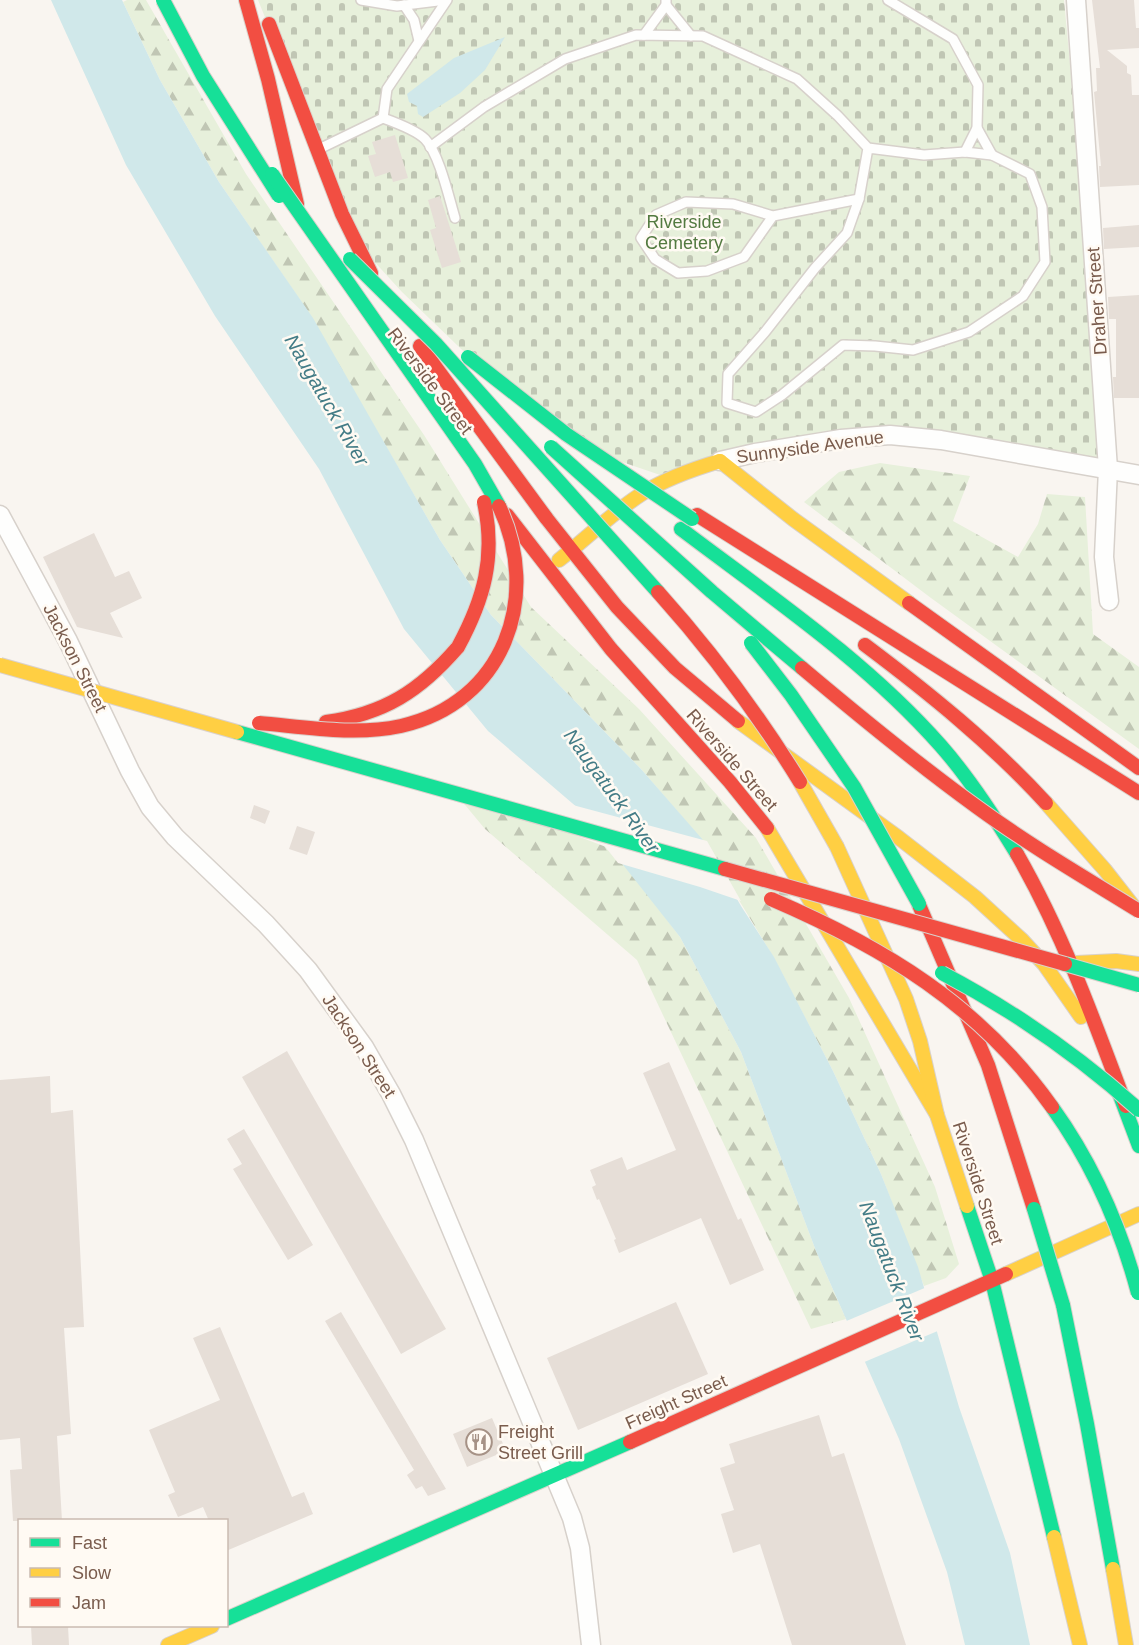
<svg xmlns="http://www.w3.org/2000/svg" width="1139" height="1645" font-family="Helvetica,sans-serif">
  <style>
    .forest { fill: url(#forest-firs) }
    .cemetery { fill: url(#cemetery-stones) }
    .water { fill: #d0e8ea }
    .pier { fill: #f9f5f0 }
    .building { fill: #e6ded7 }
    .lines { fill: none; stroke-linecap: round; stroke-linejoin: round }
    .lane-casing { stroke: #d7d1cb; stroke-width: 12 }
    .street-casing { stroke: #d7d1cb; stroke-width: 21 }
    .fast-casing { stroke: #d9d2cb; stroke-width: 16 }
    .slow-casing { stroke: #d9d2cb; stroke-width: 16 }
    .jam-casing { stroke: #d9d2cb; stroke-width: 16 }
    .lane { stroke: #fefefd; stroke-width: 9 }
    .street { stroke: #fefefd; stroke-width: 18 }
    .fast { stroke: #16e098; stroke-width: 14 }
    .slow { stroke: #ffcf43; stroke-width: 14 }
    .jam { stroke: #f24e42; stroke-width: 14 }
    .fast-bridge-casing { stroke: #dad1cc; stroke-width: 16; stroke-linecap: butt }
    .slow-bridge-casing { stroke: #dad1cc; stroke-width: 16; stroke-linecap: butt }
    .jam-bridge-casing { stroke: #dad1cc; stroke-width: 16; stroke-linecap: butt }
    .fast-bridge { stroke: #16e098; stroke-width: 14 }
    .slow-bridge { stroke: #ffcf43; stroke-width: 14 }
    .jam-bridge { stroke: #f24e42; stroke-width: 14 }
    .labels { text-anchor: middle; stroke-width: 5; stroke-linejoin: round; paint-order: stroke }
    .park-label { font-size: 18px; fill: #537a41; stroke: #fffaf3 }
    .street-label { font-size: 18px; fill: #7a5c4d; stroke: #fffaf3 }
    .poi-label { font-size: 18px; fill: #7a5c4d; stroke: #fffaf3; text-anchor: start }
    .water-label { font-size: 20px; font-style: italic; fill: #437c86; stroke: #fffaf3 }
  </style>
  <defs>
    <pattern id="forest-firs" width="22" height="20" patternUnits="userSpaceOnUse" patternTransform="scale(1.5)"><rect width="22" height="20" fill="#e7f0db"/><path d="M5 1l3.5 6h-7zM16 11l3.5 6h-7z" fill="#c0c6b4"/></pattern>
    <pattern id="cemetery-stones" width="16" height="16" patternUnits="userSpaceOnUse" patternTransform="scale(1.5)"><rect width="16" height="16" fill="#e7f0db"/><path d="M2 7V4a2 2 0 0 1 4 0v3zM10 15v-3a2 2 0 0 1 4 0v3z" fill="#c0c6b4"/></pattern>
  </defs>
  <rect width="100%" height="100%" fill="#f9f5f0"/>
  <g class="forest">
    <polygon points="127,0 146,0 246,174 424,435 531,607 639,709 756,838 849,998 935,1187 959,1264 946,1278 924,1286 881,1174 833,1071 774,958 703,841 641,769 491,615 440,540 309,313 219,182 160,80 123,2"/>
    <polygon points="880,463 970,476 953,521 1018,557 1038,524 1047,494 1085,497 1093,634 1139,667 1139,749 931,598 804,502 839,472"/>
    <polygon points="451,788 614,850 680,937 741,1052 816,1251 846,1319 811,1329 637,960 485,829"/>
  </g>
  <polygon class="cemetery" points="258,0 1064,0 1108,469 960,443 821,442 672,479 622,462 486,373 402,292 339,223 288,74"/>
  <g class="water">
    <polygon points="51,0 122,0 160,80 219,182 313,318 440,540 491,615 641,769 703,840 741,906 774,957 833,1071 881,1174 918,1267 959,1407 1010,1553 1030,1645 965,1645 947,1572 899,1439 816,1251 741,1052 680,937 579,809 488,731 404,629 319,469 215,316 126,165"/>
    <polygon points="505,37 485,70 460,93 423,117 418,114 417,106 409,102 407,94 454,58"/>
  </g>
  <g class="pier">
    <polygon points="569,804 707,841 741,901 700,887 618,863 577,811"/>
    <polygon points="927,1287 940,1330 862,1363 844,1322"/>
  </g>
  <g class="building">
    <polygon points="1092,0 1134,0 1136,28 1139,28 1139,48 1107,50 1127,66 1127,73 1131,75 1132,95 1139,95 1139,185 1100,187 1099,166 1101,166 1094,92 1097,91 1096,68 1100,68"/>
    <polygon points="395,135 408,178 393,182 390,172 375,177 368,156 376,154 372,142"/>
    <polygon points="440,196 461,262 442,268 430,230 436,228 428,200"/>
    <polygon points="1139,225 1139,247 1104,249 1103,228"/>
    <polygon points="1139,295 1139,398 1114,398 1113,377 1116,377 1116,319 1109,319 1108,297"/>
    <polygon points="94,533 115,577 129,571 142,598 110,613 123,638 77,627 43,557"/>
    <polygon points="254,805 270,811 265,824 250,818"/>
    <polygon points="297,826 315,832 307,855 289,849"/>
    <polygon points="287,1051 446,1329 401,1354 242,1077"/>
    <polygon points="669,1062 738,1220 741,1218 764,1270 730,1285 701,1218 619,1253 614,1240 616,1239 599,1199 597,1200 592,1187 596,1185 590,1170 622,1157 627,1170 676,1150 643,1073"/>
    <polygon points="50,1076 51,1113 73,1110 84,1327 64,1328 71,1434 57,1436 62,1521 13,1521 10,1470 22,1469 20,1438 0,1440 0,1080"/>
    <polygon points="244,1129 313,1245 288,1260 233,1169 242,1164 227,1139"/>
    <polygon points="676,1302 708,1374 578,1430 547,1358"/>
    <polygon points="341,1312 446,1489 428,1496 422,1486 416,1489 407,1475 414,1470 325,1321"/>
    <polygon points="220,1327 292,1497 304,1492 313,1514 226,1551 226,1521 209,1521 203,1507 178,1517 168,1495 175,1492 149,1430 220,1400 193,1338"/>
    <polygon points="819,1415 832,1457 844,1453 906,1645 792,1645 760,1544 733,1553 721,1514 734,1510 720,1468 735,1463 729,1444"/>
    <polygon points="492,1418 506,1451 467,1467 453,1434"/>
    <polygon points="31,1626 68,1626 69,1645 32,1645"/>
  </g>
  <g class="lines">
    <g class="lane-casing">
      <g id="lane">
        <polyline points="361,0 397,6 446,0"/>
        <polyline points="888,0 953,39 978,85 977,128 965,152"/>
        <polyline points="404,5 414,20 419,41"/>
        <polyline points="666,5 691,36"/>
        <polyline points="644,35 666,5 666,0"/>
        <polyline points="383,118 387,89 447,0"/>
        <polyline points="977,128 992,155"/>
        <polyline points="430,147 484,107 565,59 636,35 703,36 797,79 838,116 868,148 924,155 965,152 992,155 1030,174 1042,207 1045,262 1023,296 969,332 913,350 875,346 843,345 782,395 756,412 727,403 728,374 765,332 815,268 847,233 859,199 868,148"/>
        <path d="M319,149l64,-31c11,4 34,13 42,21 14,14 24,59 30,79"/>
        <polyline points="773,216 744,257 707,271 678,273 655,259 641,238 656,215 686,202 733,204 773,216 859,199"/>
      </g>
    </g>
    <g class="street-casing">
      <g id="street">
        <polyline points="1076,0 1108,469 1104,557 1109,601"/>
        <polyline points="720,461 755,453 841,439 890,435 941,440 1139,475"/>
        <polyline points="0,515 68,641 130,771 150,807 175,837 266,924 308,970 364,1047 391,1094 414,1140 572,1518 580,1548 591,1645"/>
      </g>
    </g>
    <g class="fast-casing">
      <g id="fast">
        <path d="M681,529c90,68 185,132 260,217 29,33 53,70 76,108"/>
        <polyline points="1119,1093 1139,1146"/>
        <polyline points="967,1206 992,1281 1054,1537"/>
        <polyline points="1063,1305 1087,1424 1113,1569"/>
        <polyline points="226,1619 630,1442"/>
      </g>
    </g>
    <g class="slow-casing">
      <g id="slow">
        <polyline points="720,461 793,519 909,603"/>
        <path d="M559,560c28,-22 54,-48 84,-67 24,-15 50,-24 77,-32"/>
        <polyline points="738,721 899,838 975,897 1022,940 1044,964 1081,1017"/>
        <polyline points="1046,803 1105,870 1134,907"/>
        <polyline points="767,828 937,1115 967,1206"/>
        <polyline points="837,847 906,999 920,1041 937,1115"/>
        <polyline points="1076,963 1116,961 1139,964"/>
        <polyline points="1006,1274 1139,1214"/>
        <polyline points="1054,1537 1080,1645"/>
        <polyline points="1113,1569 1126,1645"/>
        <polyline points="168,1645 212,1626"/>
      </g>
    </g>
    <g class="jam-casing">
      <g id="jam">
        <polyline points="246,0 268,79 297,204"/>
        <polyline points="269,24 342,214 371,273"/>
        <polyline points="420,346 547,519 617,607 675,668 738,721"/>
        <polyline points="507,515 611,649 730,782 767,828"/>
        <polyline points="697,515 1139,793"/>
        <polyline points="909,603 1139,768"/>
        <path d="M865,645c64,48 127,99 181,158"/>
        <path d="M326,722c58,-8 94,-31 132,-75"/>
        <path d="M1017,854c46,80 77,166 109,252"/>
        <polyline points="919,905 988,1065 1034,1209"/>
        <polyline points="630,1442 1006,1274"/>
      </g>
    </g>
    <use href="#lane" class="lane"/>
    <use href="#street" class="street"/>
    <use href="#fast" class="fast"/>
    <use href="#slow" class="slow"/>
    <use href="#jam" class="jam"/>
    <g class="fast-bridge-casing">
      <g id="fast-bridge">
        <polyline points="163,0 203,76 279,196"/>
        <polyline points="272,174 475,464 499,506"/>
        <polyline points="350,259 436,344 658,592"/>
        <polyline points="468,357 566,434 692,519"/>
        <polyline points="551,447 712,592 802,668"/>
        <polyline points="751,643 791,695 854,787 919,904"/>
        <polyline points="237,732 725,869"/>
        <polyline points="1065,964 1139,985"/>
        <path d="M942,973c72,38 137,83 197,137"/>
        <path d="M1052,1107c41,57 68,118 86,186"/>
        <polyline points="1034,1209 1063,1305"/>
      </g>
    </g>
    <g class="slow-bridge-casing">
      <g id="slow-bridge">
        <polyline points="0,665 237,732"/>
        <polyline points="800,782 837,847"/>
      </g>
    </g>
    <g class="jam-bridge-casing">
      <g id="jam-bridge">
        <path d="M658,592c53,59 100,122 142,190"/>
        <path d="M458,647c26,-48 38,-90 26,-145"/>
        <path d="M802,668c57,48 114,95 175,139 52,38 107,70 162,104"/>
        <path d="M259,723c46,4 96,13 142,3 103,-23 141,-129 98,-220"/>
        <polyline points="725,869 1065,964"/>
        <path d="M771,899c112,48 209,106 281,208"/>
      </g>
    </g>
    <use href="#fast-bridge" class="fast-bridge"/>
    <use href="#slow-bridge" class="slow-bridge"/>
    <use href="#jam-bridge" class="jam-bridge"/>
  </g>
  <defs>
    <g id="restaurant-ring" transform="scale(1.35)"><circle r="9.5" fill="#fffaf3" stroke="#a69286" stroke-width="1.5"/><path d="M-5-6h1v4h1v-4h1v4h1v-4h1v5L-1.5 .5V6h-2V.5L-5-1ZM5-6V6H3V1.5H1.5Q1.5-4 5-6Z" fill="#a69286"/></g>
  </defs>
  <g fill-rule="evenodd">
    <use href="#restaurant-ring" x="479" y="1442"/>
  </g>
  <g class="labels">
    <g class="park-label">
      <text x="684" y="228">Riverside<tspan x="684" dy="21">Cemetery</tspan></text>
    </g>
    <g class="street-label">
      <text transform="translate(1097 301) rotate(-94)" y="6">Draher Street</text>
      <text transform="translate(430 381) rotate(53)" y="6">Riverside Street</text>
      <text transform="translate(810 447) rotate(-8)" y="6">Sunnyside Avenue</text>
      <text transform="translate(75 658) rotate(63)" y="6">Jackson Street</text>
      <text transform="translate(732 760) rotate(49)" y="6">Riverside Street</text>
      <text transform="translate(359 1046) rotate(57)" y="6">Jackson Street</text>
      <text transform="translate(978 1183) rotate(72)" y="6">Riverside Street</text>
      <text transform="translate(676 1402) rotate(-24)" y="6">Freight Street</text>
    </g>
    <g class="poi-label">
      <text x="498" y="1438">Freight<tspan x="498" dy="21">Street Grill</tspan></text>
    </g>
    <g class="water-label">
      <text transform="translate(327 400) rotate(60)" y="7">Naugatuck River</text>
      <text transform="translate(612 791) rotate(54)" y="7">Naugatuck River</text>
      <text transform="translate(892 1271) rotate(69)" y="7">Naugatuck River</text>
    </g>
  </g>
  <rect x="18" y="1519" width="210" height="108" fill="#fffaf3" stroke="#cabbb1" stroke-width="1.5"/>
  <rect x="30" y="1538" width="30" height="9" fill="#16e098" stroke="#cabbb1" stroke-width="1.5"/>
  <text x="72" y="1549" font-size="18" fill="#7a5c4d">Fast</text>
  <rect x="30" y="1568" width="30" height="9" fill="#ffcf43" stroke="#cabbb1" stroke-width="1.5"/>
  <text x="72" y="1579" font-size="18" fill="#7a5c4d">Slow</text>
  <rect x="30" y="1598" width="30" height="9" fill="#f24e42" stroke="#cabbb1" stroke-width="1.5"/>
  <text x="72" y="1609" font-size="18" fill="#7a5c4d">Jam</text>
</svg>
